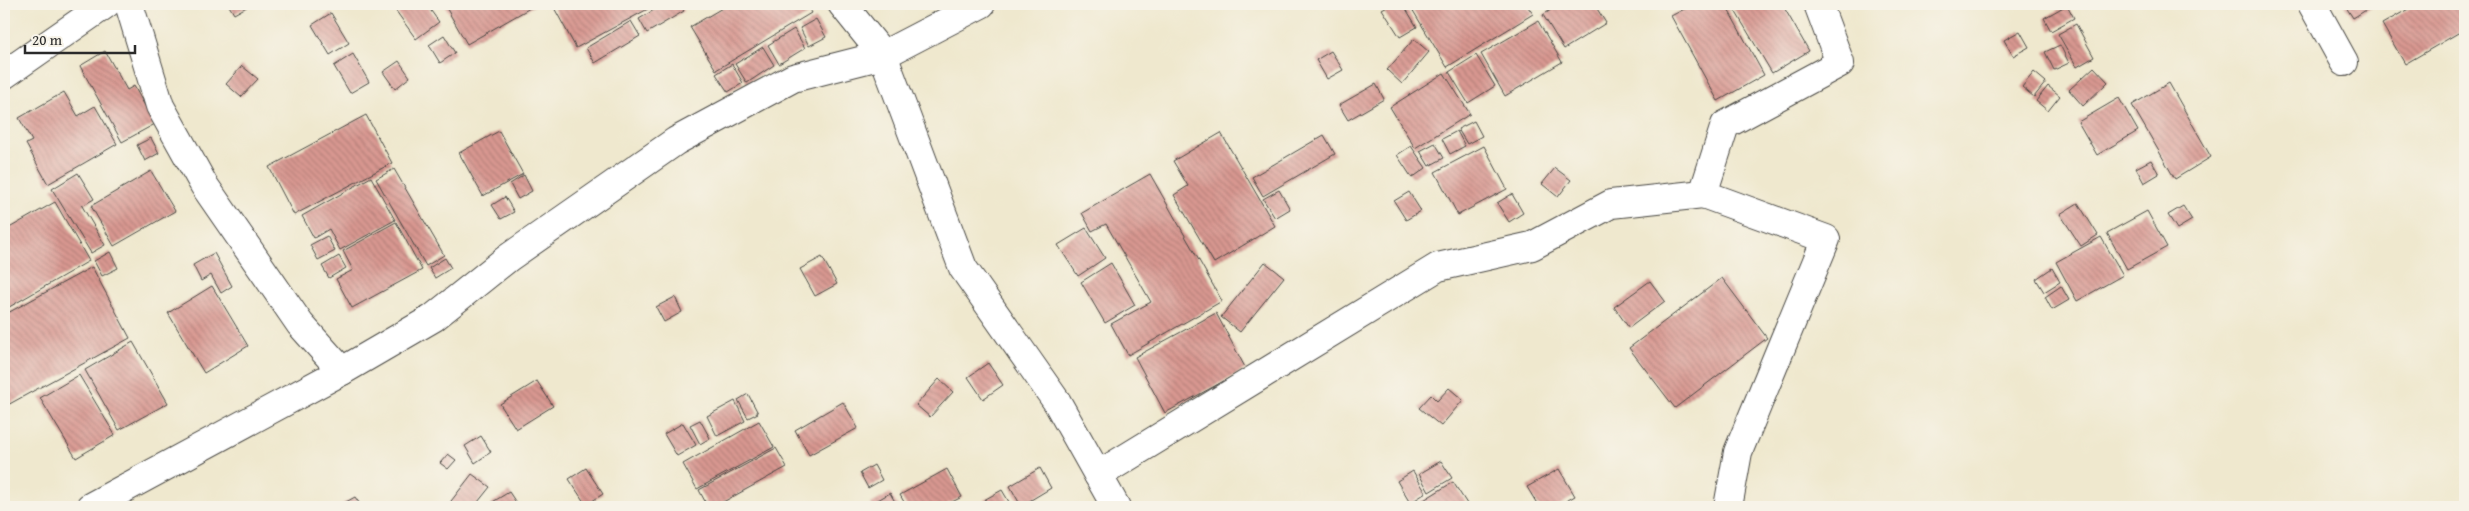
<svg xmlns="http://www.w3.org/2000/svg" width="2469" height="511" font-family="'Gentium Book Plus',serif">
  <style>
    .building { fill: url(#building-back-hatch) }
    .lines { fill: none; stroke-linecap: round; stroke-linejoin: round }
    .street-casing { stroke: #484743; stroke-width: 30 }
    .street { stroke: #fff; stroke-width: 28 }
  </style>
  <defs>
    <pattern id="building-back-hatch" width="6" height="6" patternUnits="userSpaceOnUse" patternTransform="scale(1.25)"><rect width="6" height="6" fill="#d99891"/><path d="M-1 5l2 2M0 0l6 6M5-1l2 2" fill="none" stroke="#b07c77"/></pattern>
  </defs>
  <rect width="100%" height="100%" fill="#f7f3e8"/>
  <filter id="ink" filterUnits="userSpaceOnUse"><feTurbulence type="fractalNoise" baseFrequency=".02" numOctaves="2"/><feDisplacementMap in="SourceGraphic" scale="10" xChannelSelector="R" yChannelSelector="G"/><feConvolveMatrix kernelMatrix="1 2 1 2 8 2 1 2 1" color-interpolation-filters="sRGB"/></filter>
  <filter id="wash" filterUnits="userSpaceOnUse"><feTurbulence type="fractalNoise" baseFrequency=".0096" numOctaves="4" result="noise"/><feDisplacementMap in="SourceGraphic" scale="20" xChannelSelector="R" yChannelSelector="G"/><feGaussianBlur stdDeviation="1.12" result="paint"/><feColorMatrix in="noise" values="0 0 0 0 0 0 0 0 0 0 0 0 0 0 0 0 0 1.4 0 .05"/><feComposite in="paint" operator="in"/></filter>
  <g filter="url(#wash)">
    <rect width="100%" height="100%" fill="#efe8ce"/>
    <g id="blocks">
      <g class="building">
        <polygon points="228,4 252,4 234,14"/>
        <polygon points="391,4 426,4 439,22 416,39"/>
        <polygon points="444,4 537,4 467,44"/>
        <polygon points="552,4 657,4 576,48"/>
        <polygon points="664,4 680,4 684,11 647,33 639,19"/>
        <polygon points="729,4 806,4 811,13 716,70 690,27"/>
        <polygon points="1391,4 1403,4 1417,27 1400,37 1382,9"/>
        <polygon points="1409,4 1526,4 1533,14 1447,67"/>
        <polygon points="1560,4 1594,4 1606,23 1564,49 1543,15"/>
        <polygon points="1694,4 1725,4 1764,75 1718,101 1671,16"/>
        <polygon points="1731,4 1782,4 1809,51 1772,73"/>
        <polygon points="2344,4 2376,4 2353,18"/>
        <polygon points="2417,4 2465,4 2465,29 2405,64 2382,24"/>
        <polygon points="2067,5 2074,18 2051,31 2044,18"/>
        <polygon points="331,13 349,43 330,55 312,25"/>
        <polygon points="816,19 826,37 809,46 800,28"/>
        <polygon points="631,21 640,36 595,63 586,48"/>
        <polygon points="1538,21 1562,62 1505,96 1481,54"/>
        <polygon points="2076,24 2094,57 2077,67 2058,34"/>
        <polygon points="794,29 805,48 779,64 768,45"/>
        <polygon points="2020,31 2029,47 2013,56 2004,40"/>
        <polygon points="444,35 455,53 440,63 429,45"/>
        <polygon points="1414,39 1429,52 1402,84 1387,70"/>
        <polygon points="2060,45 2069,63 2054,70 2045,52"/>
        <polygon points="763,47 774,65 747,83 735,64"/>
        <polygon points="105,51 127,90 134,86 155,124 122,142 80,66"/>
        <polygon points="1331,51 1343,70 1327,79 1316,60"/>
        <polygon points="353,54 369,82 350,93 334,66"/>
        <polygon points="1476,55 1495,86 1468,103 1449,72"/>
        <polygon points="399,61 410,77 395,89 383,72"/>
        <polygon points="732,64 743,83 728,92 716,74"/>
        <polygon points="242,66 258,79 241,97 226,84"/>
        <polygon points="2094,67 2108,82 2083,106 2069,90"/>
        <polygon points="2034,72 2046,82 2034,97 2022,87"/>
        <polygon points="1444,73 1470,114 1415,148 1390,107"/>
        <polygon points="2169,83 2211,157 2175,179 2132,105"/>
        <polygon points="1376,84 1384,99 1348,120 1339,105"/>
        <polygon points="2048,86 2060,96 2048,111 2036,101"/>
        <polygon points="64,92 78,116 95,106 117,144 48,184 26,144 32,141 19,118"/>
        <polygon points="2119,98 2138,131 2097,155 2078,122"/>
        <polygon points="366,115 392,163 294,215 269,167"/>
        <polygon points="1474,121 1482,136 1467,144 1458,129"/>
        <polygon points="499,131 523,174 483,196 459,153"/>
        <polygon points="1457,131 1465,146 1450,154 1442,139"/>
        <polygon points="1221,133 1275,226 1214,263 1174,195 1188,186 1173,161"/>
        <polygon points="1324,135 1335,154 1263,196 1252,177"/>
        <polygon points="151,138 159,153 145,161 137,145"/>
        <polygon points="1435,143 1444,158 1429,166 1420,151"/>
        <polygon points="1411,146 1426,168 1412,178 1397,155"/>
        <polygon points="1484,146 1507,189 1458,215 1435,172"/>
        <polygon points="2151,160 2159,174 2144,183 2136,168"/>
        <polygon points="1555,168 1571,180 1558,197 1542,184"/>
        <polygon points="394,169 444,255 426,266 376,179"/>
        <polygon points="151,171 175,211 114,246 91,206"/>
        <polygon points="78,173 94,199 82,206 105,245 91,253 52,189"/>
        <polygon points="1150,174 1222,301 1128,355 1111,324 1151,302 1106,224 1092,231 1082,213"/>
        <polygon points="524,175 532,191 518,199 510,184"/>
        <polygon points="371,177 395,220 340,250 329,229 314,238 302,216"/>
        <polygon points="1279,190 1290,209 1275,218 1263,199"/>
        <polygon points="1409,192 1421,211 1406,220 1394,201"/>
        <polygon points="1512,194 1523,213 1509,222 1497,203"/>
        <polygon points="505,197 514,212 501,219 492,205"/>
        <polygon points="55,202 89,261 4,310 4,231"/>
        <polygon points="2078,203 2098,235 2081,246 2060,214"/>
        <polygon points="2183,206 2192,220 2177,229 2168,215"/>
        <polygon points="2147,211 2167,247 2127,269 2107,233"/>
        <polygon points="396,222 422,270 352,308 336,279 353,270 343,251"/>
        <polygon points="1086,228 1105,258 1078,276 1058,245"/>
        <polygon points="327,236 335,251 318,260 310,245"/>
        <polygon points="2101,237 2123,275 2077,301 2056,262"/>
        <polygon points="110,252 118,268 102,276 94,261"/>
        <polygon points="214,253 232,286 221,293 211,275 201,281 193,265"/>
        <polygon points="339,256 346,268 329,278 322,266"/>
        <polygon points="822,257 837,284 815,296 800,269"/>
        <polygon points="445,258 451,268 435,278 429,268"/>
        <polygon points="1265,262 1284,277 1240,332 1221,317"/>
        <polygon points="1111,263 1135,305 1105,323 1081,282"/>
        <polygon points="92,267 130,338 4,407 4,315"/>
        <polygon points="2052,268 2060,282 2044,292 2036,279"/>
        <polygon points="1722,278 1767,338 1675,408 1629,348"/>
        <polygon points="1650,281 1665,301 1629,328 1614,307"/>
        <polygon points="212,286 248,346 204,373 168,313"/>
        <polygon points="2061,286 2069,300 2052,310 2045,297"/>
        <polygon points="675,297 682,312 664,322 656,307"/>
        <polygon points="1216,313 1246,369 1165,413 1135,357"/>
        <polygon points="133,342 168,403 119,430 85,370"/>
        <polygon points="988,363 1003,385 983,399 968,377"/>
        <polygon points="79,375 115,435 76,458 40,398"/>
        <polygon points="939,379 953,392 930,417 916,405"/>
        <polygon points="537,381 553,406 516,429 500,404"/>
        <polygon points="1449,388 1463,400 1441,426 1419,408 1431,395 1437,401"/>
        <polygon points="748,394 758,413 748,418 738,400"/>
        <polygon points="735,401 745,421 717,436 707,416"/>
        <polygon points="843,402 858,428 809,455 795,430"/>
        <polygon points="700,420 710,438 700,444 690,425"/>
        <polygon points="759,421 774,447 697,489 683,464"/>
        <polygon points="683,423 696,445 677,456 664,434"/>
        <polygon points="481,436 491,452 475,463 465,446"/>
        <polygon points="776,448 787,467 714,507 708,507 699,490"/>
        <polygon points="448,454 456,460 448,469 440,463"/>
        <polygon points="1441,461 1452,478 1429,492 1419,474"/>
        <polygon points="874,465 882,480 868,488 860,473"/>
        <polygon points="586,468 603,494 586,505 569,479"/>
        <polygon points="1040,468 1051,488 1021,506 1010,486"/>
        <polygon points="947,469 962,497 942,507 907,507 900,495"/>
        <polygon points="1559,469 1575,496 1556,507 1539,507 1527,487"/>
        <polygon points="1413,471 1426,493 1410,503 1397,481"/>
        <polygon points="472,474 490,487 474,507 451,507 448,505"/>
        <polygon points="1453,482 1469,507 1415,507 1414,506"/>
        <polygon points="1002,490 1012,507 988,507 984,500"/>
        <polygon points="509,492 519,507 494,507 491,503"/>
        <polygon points="890,493 898,507 873,507 871,504"/>
        <polygon points="355,497 362,507 337,507"/>
      </g>
    </g>
  </g>
  <g filter="url(#ink)">
    <use href="#blocks" fill-opacity="0" stroke="#484743" stroke-width="1"/>
    <g class="lines">
      <g class="street-casing">
        <g id="street">
          <polyline points="129,4 160,106 204,185 300,324 342,371 433,318 508,258 676,141 793,78 883,55 981,4"/>
          <polyline points="842,4 883,55 963,268 1057,402 1116,507"/>
          <polyline points="2312,4 2344,62"/>
          <polyline points="4,75 106,4"/>
          <polyline points="1098,475 1438,267 1532,246 1611,204 1703,194"/>
          <polyline points="90,507 342,371"/>
          <polyline points="1728,507 1738,452 1826,239 1703,194 1725,125 1840,63 1818,4"/>
        </g>
      </g>
      <use href="#street" class="street"/>
    </g>
  </g>
  <rect width="2469" height="511" fill="none" stroke="#f7f3e8" stroke-width="20"/>
  <path d="M25 45v8h110v-8" fill="none" stroke="#2b2b2b" stroke-width="2.5"/>
  <text x="32" y="45" font-size="15" fill="#2b2b2b" stroke="#f7f3e8" stroke-width="4" paint-order="stroke">20 m</text>
</svg>
